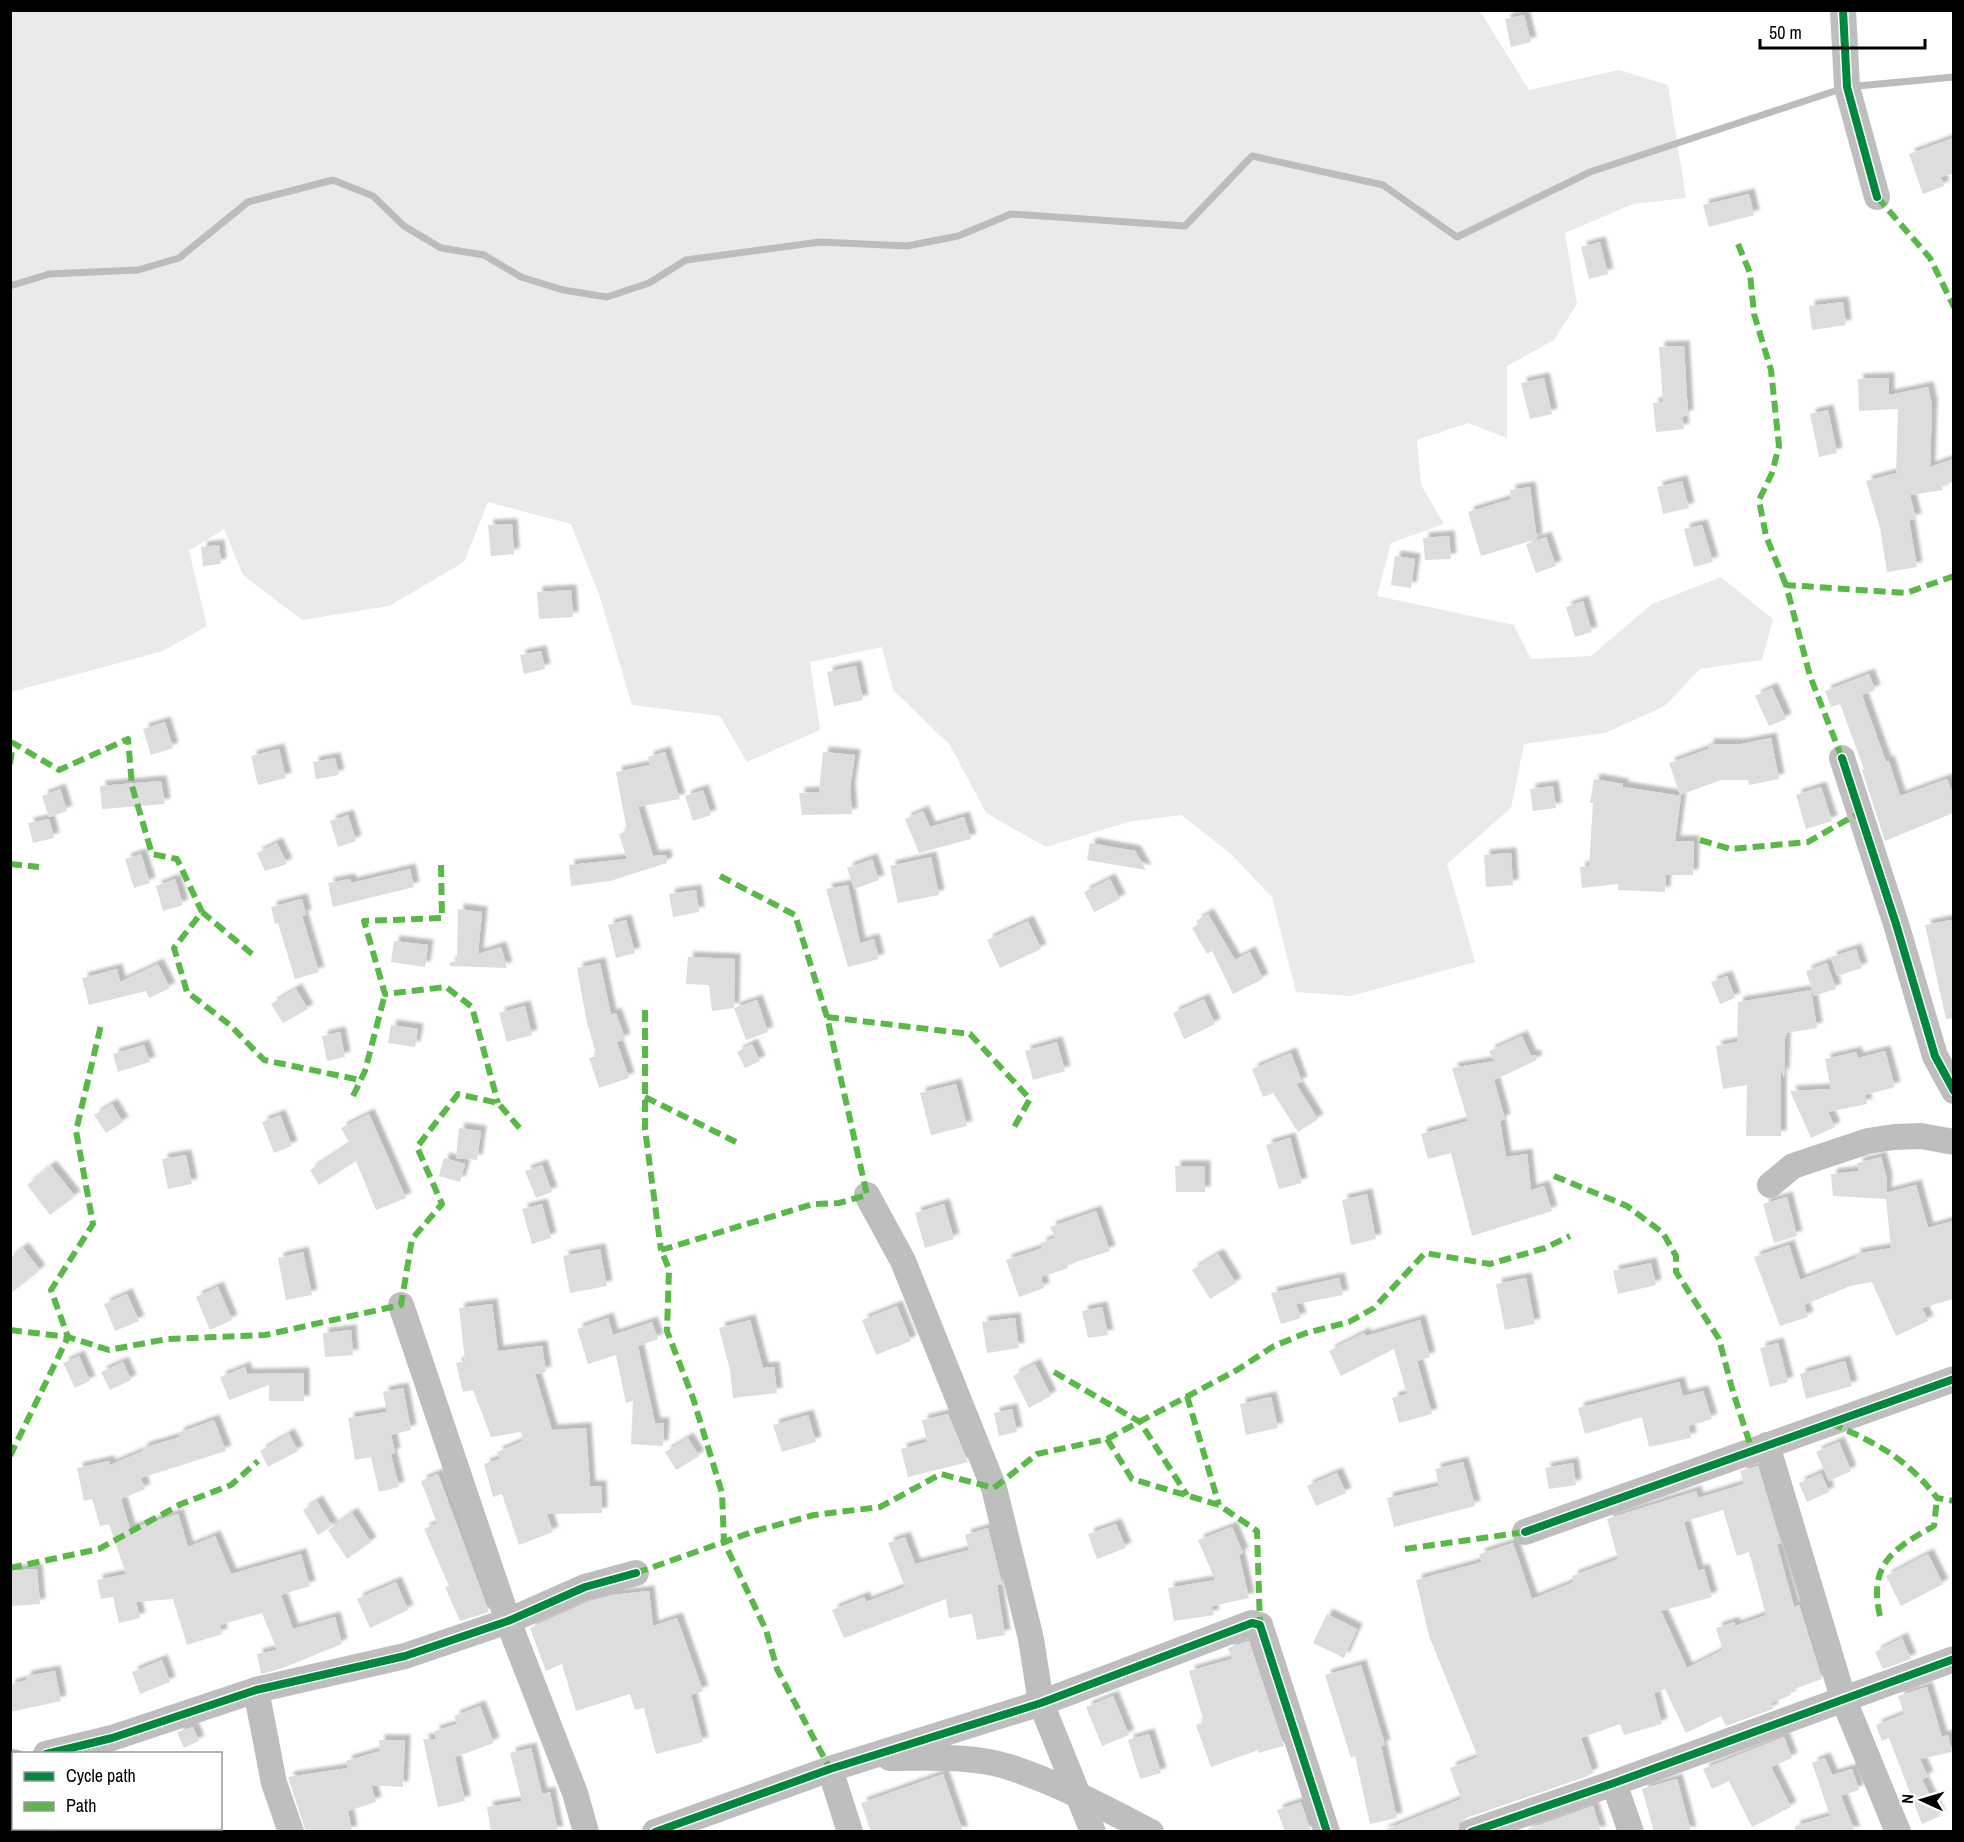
<svg xmlns="http://www.w3.org/2000/svg" width="1964" height="1842" font-family="'Archivo Narrow',sans-serif">
  <style>
    .green { fill: #eaeaea }
    .lines { fill: none; stroke-linecap: round; stroke-linejoin: round }
    .stream { stroke: #bcbcbc; stroke-width: 7 }
    .building { fill: #ddd; fill-rule: evenodd; filter: url(#shadow) }
    .minor { stroke: #bebebe; stroke-width: 26 }
    .quiet { stroke: #58b947; stroke-width: 6; stroke-dasharray: 12 6; stroke-linecap: butt }
    .cycleway-casing { stroke: #fff; stroke-width: 11 }
    .cycleway { stroke: #00873e; stroke-width: 8 }
  </style>
  <defs>
    <filter id="shadow"><feDropShadow dx="5.5" dy="-5.5" stdDeviation="1.5" flood-color="#0004"/></filter>
  </defs>
  <rect width="100%" height="100%" fill="#fff"/>
  <polygon class="green" points="1480,11 1529,90 1619,70 1668,85 1686,198 1633,204 1565,233 1577,304 1554,340 1507,366 1507,438 1468,423 1417,440 1421,485 1444,524 1391,543 1377,596 1514,625 1531,659 1591,656 1652,604 1721,577 1773,619 1762,660 1700,669 1665,706 1605,733 1524,744 1511,808 1447,864 1475,962 1351,996 1296,992 1272,897 1230,853 1181,815 1128,822 1046,847 986,813 950,745 893,690 882,647 810,662 820,730 747,762 720,716 632,705 599,594 571,524 488,502 464,562 389,606 302,620 243,575 224,529 189,551 207,626 163,651 11,692 11,11"/>
  <g class="lines">
    <polyline class="stream" points="10,286 49,274 138,270 179,258 248,202 333,180 373,196 404,226 441,248 484,255 521,277 563,290 607,297 649,283 686,260 820,242 907,246 958,236 1011,214 1185,226 1252,156 1383,185 1457,237 1590,172 1847,87 1954,77"/>
  </g>
  <g class="building">
    <polygon points="1524,15 1531,42 1511,47 1505,19"/>
    <polygon points="1953,138 1953,174 1941,177 1944,186 1923,194 1909,154"/>
    <polygon points="1749,194 1754,215 1709,227 1703,205"/>
    <polygon points="1600,242 1608,274 1589,279 1581,247"/>
    <polygon points="1843,302 1846,325 1812,330 1809,306"/>
    <polygon points="1684,346 1688,415 1682,417 1684,429 1656,432 1653,403 1663,402 1659,347"/>
    <polygon points="1544,378 1552,414 1530,419 1521,383"/>
    <polygon points="1889,378 1889,395 1928,387 1932,405 1930,467 1953,459 1953,482 1942,486 1943,490 1910,495 1916,519 1909,520 1917,567 1887,572 1880,528 1866,481 1896,473 1898,409 1859,411 1858,379"/>
    <polygon points="1828,410 1837,453 1819,457 1810,414"/>
    <polygon points="1682,481 1689,508 1663,514 1657,487"/>
    <polygon points="1530,487 1537,539 1481,556 1468,512 1511,499 1510,490"/>
    <polygon points="512,524 514,554 491,556 488,525"/>
    <polygon points="1702,525 1713,562 1694,567 1684,529"/>
    <polygon points="1449,536 1451,559 1425,560 1423,538"/>
    <polygon points="1546,537 1556,566 1536,573 1526,544"/>
    <polygon points="219,545 221,564 203,566 201,547"/>
    <polygon points="1395,556 1415,559 1411,588 1391,585"/>
    <polygon points="571,590 573,617 539,619 537,592"/>
    <polygon points="1583,601 1592,632 1575,637 1566,607"/>
    <polygon points="541,651 545,669 524,674 520,655"/>
    <polygon points="856,666 863,700 834,706 827,672"/>
    <polygon points="1869,674 1875,690 1862,695 1886,762 1889,761 1900,796 1947,779 1953,795 1953,813 1885,841 1862,770 1864,769 1840,704 1831,707 1825,691"/>
    <polygon points="1772,688 1786,719 1769,726 1755,696"/>
    <polygon points="165,722 173,748 151,755 143,729"/>
    <polygon points="1771,738 1779,779 1749,785 1748,780 1721,780 1680,795 1669,763 1708,749 1708,744 1741,744"/>
    <polygon points="279,749 286,778 258,785 251,756"/>
    <polygon points="665,752 680,799 638,807 653,856 666,855 667,863 610,881 571,886 569,865 627,859 619,834 627,831 616,772 650,765 648,757"/>
    <polygon points="823,752 855,755 850,788 852,814 802,815 799,793 819,792"/>
    <polygon points="335,758 339,775 316,779 313,762"/>
    <polygon points="1594,779 1623,784 1623,787 1681,796 1675,841 1694,841 1693,875 1666,875 1665,892 1618,890 1618,884 1582,888 1580,867 1589,866 1593,803 1590,803"/>
    <polygon points="161,781 165,804 102,809 100,786"/>
    <polygon points="1553,786 1556,808 1533,811 1530,789"/>
    <polygon points="1821,787 1832,821 1806,829 1796,795"/>
    <polygon points="60,789 67,811 49,817 42,796"/>
    <polygon points="703,790 711,815 693,821 685,796"/>
    <polygon points="923,811 930,827 964,817 971,839 919,853 905,819"/>
    <polygon points="348,815 356,841 338,847 330,821"/>
    <polygon points="49,819 54,838 33,843 28,823"/>
    <polygon points="277,843 287,864 265,871 257,853"/>
    <polygon points="1090,843 1135,851 1146,870 1087,860"/>
    <polygon points="1511,853 1513,885 1486,887 1484,855"/>
    <polygon points="141,854 150,883 134,888 125,859"/>
    <polygon points="931,857 939,895 898,903 890,866"/>
    <polygon points="872,859 879,880 854,889 847,868"/>
    <polygon points="410,869 414,887 333,907 328,883 350,879 351,883"/>
    <polygon points="175,879 183,905 163,911 156,886"/>
    <polygon points="1110,879 1120,899 1094,912 1084,892"/>
    <polygon points="848,885 860,943 874,939 879,959 848,967 826,889"/>
    <polygon points="696,890 699,912 673,917 669,894"/>
    <polygon points="302,899 306,915 302,916 319,972 295,979 278,923 275,924 271,907"/>
    <polygon points="458,909 482,912 478,954 501,947 507,968 450,966 449,963 457,961"/>
    <polygon points="1208,914 1235,960 1250,952 1263,979 1233,994 1212,951 1207,954 1192,928 1198,924 1196,921"/>
    <polygon points="626,920 635,953 616,958 608,925"/>
    <polygon points="1951,920 1953,933 1953,1018 1946,1019 1925,925"/>
    <polygon points="1028,921 1041,949 1000,968 987,940"/>
    <polygon points="394,941 428,945 425,967 391,962"/>
    <polygon points="1856,949 1862,968 1837,976 1831,957"/>
    <polygon points="688,957 735,959 734,1008 712,1011 709,985 686,984"/>
    <polygon points="600,963 611,1015 616,1013 625,1039 617,1042 629,1078 599,1088 589,1058 597,1056 587,1023 577,968"/>
    <polygon points="1827,963 1836,989 1814,996 1806,971"/>
    <polygon points="158,964 170,988 149,998 146,991 89,1005 82,978 117,969 120,982"/>
    <polygon points="1727,976 1735,998 1720,1004 1711,982"/>
    <polygon points="296,989 308,1009 283,1023 271,1004"/>
    <polygon points="1811,990 1817,1028 1787,1033 1785,1039 1784,1077 1781,1071 1781,1136 1746,1136 1747,1085 1723,1089 1716,1046 1737,1042 1738,1002"/>
    <polygon points="1204,999 1215,1024 1184,1039 1173,1013"/>
    <polygon points="757,1000 768,1032 746,1040 734,1008"/>
    <polygon points="525,1006 532,1035 507,1042 499,1013"/>
    <polygon points="391,1025 418,1029 415,1047 388,1043"/>
    <polygon points="340,1032 345,1057 327,1061 322,1036"/>
    <polygon points="1522,1036 1531,1056 1535,1055 1537,1060 1494,1080 1505,1119 1500,1121 1506,1157 1527,1154 1531,1190 1544,1186 1552,1211 1472,1236 1451,1153 1428,1159 1421,1134 1468,1121 1452,1068 1494,1061 1489,1051"/>
    <polygon points="1057,1042 1065,1071 1033,1080 1025,1051"/>
    <polygon points="752,1044 760,1061 745,1068 737,1052"/>
    <polygon points="144,1045 150,1062 118,1072 113,1054"/>
    <polygon points="1885,1051 1895,1087 1865,1095 1867,1104 1828,1112 1835,1127 1811,1138 1790,1091 1831,1089 1825,1059 1856,1052 1858,1058"/>
    <polygon points="1291,1053 1302,1082 1296,1084 1318,1119 1298,1132 1273,1093 1263,1097 1252,1069"/>
    <polygon points="956,1084 967,1126 931,1135 920,1093"/>
    <polygon points="112,1104 123,1122 106,1133 94,1115"/>
    <polygon points="369,1114 406,1198 376,1210 356,1161 319,1185 310,1170 350,1144 341,1128"/>
    <polygon points="280,1115 292,1146 274,1153 262,1122"/>
    <polygon points="459,1128 481,1131 477,1160 456,1158"/>
    <polygon points="1290,1138 1302,1183 1279,1189 1266,1145"/>
    <polygon points="186,1155 192,1184 168,1189 162,1159"/>
    <polygon points="1881,1157 1887,1179 1886,1193 1916,1185 1928,1228 1953,1221 1953,1299 1922,1308 1928,1321 1896,1336 1872,1282 1850,1286 1804,1305 1808,1317 1780,1326 1754,1257 1789,1245 1800,1280 1856,1258 1855,1254 1891,1248 1886,1199 1833,1196 1831,1174 1859,1171 1857,1163"/>
    <polygon points="444,1158 465,1164 460,1182 439,1176"/>
    <polygon points="542,1165 552,1192 536,1198 525,1171"/>
    <polygon points="51,1166 75,1196 50,1215 27,1185"/>
    <polygon points="1175,1166 1205,1166 1205,1192 1176,1192"/>
    <polygon points="1367,1194 1376,1239 1351,1245 1342,1200"/>
    <polygon points="1787,1197 1797,1236 1774,1243 1763,1204"/>
    <polygon points="542,1204 551,1238 532,1244 522,1209"/>
    <polygon points="944,1204 954,1239 925,1248 915,1213"/>
    <polygon points="1096,1211 1110,1251 1067,1265 1068,1268 1041,1277 1044,1288 1019,1297 1006,1260 1042,1248 1041,1243 1055,1238 1050,1227"/>
    <polygon points="23,1248 40,1270 10,1294 10,1258"/>
    <polygon points="600,1249 607,1286 570,1293 563,1256"/>
    <polygon points="303,1252 312,1295 286,1300 278,1258"/>
    <polygon points="1218,1254 1236,1283 1210,1299 1192,1270"/>
    <polygon points="1651,1263 1656,1285 1618,1294 1613,1271"/>
    <polygon points="1339,1278 1343,1295 1296,1304 1301,1318 1281,1324 1271,1293"/>
    <polygon points="1526,1278 1535,1324 1505,1330 1496,1284"/>
    <polygon points="218,1287 232,1320 210,1330 196,1297"/>
    <polygon points="127,1294 139,1321 115,1331 104,1304"/>
    <polygon points="492,1304 498,1351 542,1346 546,1372 535,1374 552,1430 586,1428 590,1486 601,1486 602,1513 547,1514 553,1532 519,1545 502,1494 493,1497 484,1464 500,1459 497,1452 523,1441 521,1432 491,1437 473,1390 463,1392 456,1363 465,1361 459,1308"/>
    <polygon points="897,1306 911,1341 876,1355 862,1320"/>
    <polygon points="1102,1307 1108,1335 1088,1338 1082,1311"/>
    <polygon points="608,1318 613,1335 652,1322 658,1339 638,1346 655,1423 664,1423 663,1446 631,1444 633,1401 626,1403 616,1355 588,1364 577,1329"/>
    <polygon points="1015,1318 1019,1348 987,1353 982,1322"/>
    <polygon points="750,1320 763,1368 774,1367 777,1393 733,1398 730,1370 719,1328"/>
    <polygon points="1420,1320 1430,1357 1417,1361 1432,1414 1399,1423 1392,1398 1407,1394 1394,1349 1341,1376 1329,1351 1364,1333 1366,1336"/>
    <polygon points="351,1330 353,1355 325,1357 323,1333"/>
    <polygon points="1778,1343 1788,1382 1770,1387 1760,1348"/>
    <polygon points="79,1356 90,1381 75,1388 63,1363"/>
    <polygon points="1845,1361 1852,1386 1806,1399 1800,1374"/>
    <polygon points="123,1362 131,1380 110,1390 101,1372"/>
    <polygon points="1035,1364 1051,1396 1029,1408 1013,1376"/>
    <polygon points="245,1367 247,1374 304,1373 304,1401 269,1401 269,1385 229,1400 220,1377"/>
    <polygon points="1679,1382 1683,1396 1703,1391 1712,1419 1689,1426 1691,1438 1649,1447 1642,1417 1585,1434 1578,1408"/>
    <polygon points="403,1388 411,1430 391,1435 395,1453 391,1454 399,1487 379,1492 371,1457 355,1460 348,1418 387,1412 383,1392"/>
    <polygon points="1271,1397 1278,1428 1246,1435 1240,1404"/>
    <polygon points="1012,1409 1017,1432 999,1436 994,1413"/>
    <polygon points="948,1414 968,1462 908,1477 901,1449 927,1442 922,1420"/>
    <polygon points="808,1415 816,1442 782,1452 773,1425"/>
    <polygon points="214,1420 226,1451 141,1478 145,1489 121,1499 130,1529 178,1514 188,1547 215,1536 231,1574 301,1554 310,1586 281,1595 293,1629 335,1617 342,1644 280,1669 261,1674 257,1654 277,1650 262,1613 220,1625 222,1634 187,1645 173,1599 136,1602 140,1618 119,1623 113,1597 101,1599 97,1580 126,1574 109,1524 100,1526 92,1499 84,1501 77,1468 109,1461 110,1465 143,1451 142,1448 180,1437 178,1433"/>
    <polygon points="289,1434 298,1451 268,1467 260,1451"/>
    <polygon points="688,1438 699,1456 676,1470 665,1452"/>
    <polygon points="1839,1442 1851,1471 1829,1481 1816,1452"/>
    <polygon points="1463,1462 1475,1506 1394,1527 1387,1498 1439,1486 1435,1469"/>
    <polygon points="1573,1463 1576,1485 1549,1489 1545,1468"/>
    <path d="M1758,1466l23,77 -4,1 17,63 5,-2 23,74 -33,12 2,4 -20,8 2,6 -47,17 -5,-10 -35,17 -21,-44 -11,4 8,31 -38,11 -4,-11 -39,14 12,35 -8,4 -119,41 -7,5 -3,9h-76l81,-33 -11,-31 28,-11 -49,-121 -13,-56 66,-18 -3,-8 34,-11 19,56 42,-17 -2,-6 46,-17 -11,-40 89,-28 2,7 46,-14 -4,-13zM1723,1510l14,46 12,-4 17,63 -31,11 -1,-4 -18,6 7,22 -36,18 -26,-57 51,-14 -8,-28 -6,2 -14,-49z"/>
    <polygon points="1337,1473 1346,1493 1316,1506 1307,1486"/>
    <polygon points="1821,1473 1829,1492 1807,1502 1799,1483"/>
    <polygon points="438,1474 489,1612 460,1621 445,1587 449,1586 424,1529 437,1523 421,1481"/>
    <polygon points="317,1501 332,1526 318,1535 303,1510"/>
    <polygon points="352,1513 371,1542 347,1559 328,1530"/>
    <polygon points="1116,1524 1126,1548 1097,1559 1088,1534"/>
    <polygon points="1232,1527 1243,1553 1239,1555 1249,1598 1212,1606 1214,1615 1174,1621 1168,1588 1215,1580 1198,1540"/>
    <polygon points="988,1528 1002,1584 997,1585 1005,1635 977,1640 972,1614 949,1618 946,1599 844,1638 832,1610 864,1597 866,1602 905,1587 888,1543 905,1537 915,1564 969,1550 965,1535"/>
    <polygon points="1928,1554 1943,1584 1901,1606 1886,1576"/>
    <polygon points="37,1569 40,1604 12,1606 10,1571"/>
    <polygon points="396,1582 408,1610 370,1628 357,1599"/>
    <polygon points="649,1591 653,1626 677,1618 703,1691 691,1695 703,1742 656,1754 644,1708 635,1710 630,1694 576,1711 562,1664 546,1671 530,1628 590,1601 612,1595"/>
    <polygon points="1327,1614 1357,1629 1344,1658 1313,1643"/>
    <polygon points="1902,1638 1911,1659 1883,1669 1875,1652"/>
    <polygon points="1249,1641 1284,1746 1258,1753 1258,1750 1211,1767 1196,1725 1204,1722 1189,1671 1232,1659 1228,1648"/>
    <polygon points="162,1660 170,1682 140,1694 132,1672"/>
    <polygon points="1361,1665 1385,1745 1381,1746 1397,1818 1370,1824 1355,1756 1351,1758 1325,1675"/>
    <polygon points="55,1671 61,1701 10,1712 10,1685 26,1680 26,1676"/>
    <polygon points="1927,1687 1942,1737 1948,1735 1952,1752 1920,1759 1928,1777 1922,1779 1940,1816 1922,1824 1889,1738 1882,1741 1876,1725 1904,1714 1898,1696"/>
    <polygon points="1113,1696 1129,1735 1102,1746 1086,1707"/>
    <polygon points="480,1706 494,1743 455,1757 465,1801 438,1807 423,1739 436,1739 434,1731 457,1724 454,1716"/>
    <polygon points="193,1727 199,1741 184,1748 177,1732"/>
    <polygon points="1149,1734 1161,1773 1140,1779 1128,1740"/>
    <polygon points="1784,1737 1792,1758 1771,1767 1791,1807 1752,1827 1729,1781 1712,1789 1703,1769"/>
    <polygon points="379,1740 405,1740 403,1787 371,1785 376,1802 348,1811 352,1832 306,1832 288,1777 348,1768 346,1761 380,1751"/>
    <polygon points="531,1748 542,1794 550,1792 558,1832 491,1832 487,1807 522,1801 510,1753"/>
    <polygon points="1825,1758 1832,1775 1852,1769 1859,1790 1841,1796 1855,1832 1795,1832 1795,1826 1830,1816 1812,1763"/>
    <polygon points="943,1774 963,1832 871,1832 861,1803"/>
    <polygon points="1677,1779 1691,1832 1654,1832 1642,1789"/>
    <polygon points="1301,1802 1311,1832 1285,1832 1277,1810"/>
    <polygon points="1593,1806 1601,1832 1519,1832"/>
  </g>
  <g class="lines">
    <g class="minor">
      <polyline points="1843,10 1847,87 1877,197"/>
      <polyline points="1842,758 1896,924 1935,1056 1954,1091"/>
      <polyline points="1770,1185 1793,1166 1868,1141 1894,1137 1921,1136 1954,1142"/>
      <polyline points="867,1195 903,1261 994,1488 1031,1639 1041,1703 1093,1832"/>
      <polyline points="401,1305 508,1621 575,1793 586,1832"/>
      <polyline points="1767,1445 1843,1698 1898,1832"/>
      <polyline points="1525,1532 1954,1379"/>
      <polyline points="256,1690 274,1783 291,1832"/>
      <polyline points="46,1754 112,1738 256,1690 405,1656 508,1621 585,1587 636,1573"/>
      <path d="M890,1758c39,0 81,-3 119,9 49,16 96,41 142,65"/>
      <polyline points="10,1763 14,1762"/>
      <polyline points="830,1769 850,1832"/>
      <polyline points="1614,1783 1631,1832"/>
      <polyline points="655,1832 830,1769 1041,1703 1252,1623 1260,1625 1327,1832"/>
      <polyline points="1471,1832 1614,1783 1954,1659"/>
    </g>
    <g class="quiet">
      <polyline points="1877,197 1930,258 1954,307"/>
      <polyline points="1738,244 1750,273 1754,314 1771,370 1779,446 1772,473 1759,500 1766,536 1786,585"/>
      <polyline points="1842,758 1810,676 1786,585 1906,593 1954,576"/>
      <polyline points="10,764 13,743 59,770 128,739 132,786 152,854 177,859 202,912"/>
      <polyline points="1700,840 1731,849 1808,842 1859,813"/>
      <polyline points="10,864 39,867"/>
      <polyline points="441,865 442,918 364,921 385,994 446,987 472,1007 498,1103"/>
      <polyline points="720,876 795,915 827,1017 867,1195 839,1203 813,1204 661,1250 669,1269 667,1331 693,1398 722,1493 724,1542 766,1630 777,1669 830,1769"/>
      <polyline points="252,954 202,912 174,948 187,992 230,1025 264,1060 360,1080"/>
      <polyline points="645,1010 645,1129 661,1250"/>
      <polyline points="827,1017 970,1034 1030,1099 1013,1129"/>
      <polyline points="353,1096 365,1071 385,994"/>
      <polyline points="645,1097 736,1142"/>
      <polyline points="1554,1176 1627,1206 1663,1233 1676,1256 1676,1272 1719,1339 1733,1392 1752,1450"/>
      <polyline points="10,1330 68,1337 109,1350 167,1339 265,1335 401,1305 412,1239 442,1204 417,1147 458,1094 498,1103 523,1132"/>
      <polyline points="1054,1372 1140,1422 1187,1495"/>
      <polyline points="1187,1396 1219,1505"/>
      <path d="M1831,1423c45,20 76,35 106,75l17,3"/>
      <polyline points="1107,1439 1132,1479 1219,1505 1257,1531 1260,1625"/>
      <polyline points="10,1456 68,1337 51,1290 93,1224 76,1131 101,1025"/>
      <polyline points="1405,1549 1525,1532"/>
      <polyline points="10,1568 99,1549 181,1504 231,1485 258,1461"/>
      <polyline points="636,1573 755,1531 814,1515 880,1507 941,1474 994,1488 1037,1454 1107,1439 1237,1370 1274,1346 1306,1333 1349,1322 1374,1308 1425,1253 1490,1264 1545,1248 1570,1236"/>
      <path d="M1880,1616c-12,-52 13,-67 54,-90l3,-28"/>
    </g>
    <g class="cycleway-casing">
      <g id="cycleway">
        <polyline points="1843,10 1847,87 1877,197"/>
        <polyline points="1842,758 1896,924 1935,1056 1954,1091"/>
        <polyline points="1525,1532 1954,1379"/>
        <polyline points="46,1754 112,1738 256,1690 405,1656 508,1621 585,1587 636,1573"/>
        <polyline points="655,1832 830,1769 1041,1703 1252,1623 1260,1625 1327,1832"/>
        <polyline points="1471,1832 1614,1783 1954,1659"/>
      </g>
    </g>
    <use href="#cycleway" class="cycleway"/>
  </g>
  <rect width="1964" height="1842" fill="none" stroke="#000000" stroke-width="24"/>
  <rect x="12" y="1752" width="210" height="78" fill="#ffffff" stroke="#999999" stroke-width="1.5"/>
  <rect x="24" y="1772" width="30" height="9" fill="#00873e" stroke="#999999" stroke-width="1.5"/>
  <text x="66" y="1782" font-size="18" fill="#000000">Cycle path</text>
  <rect x="24" y="1802" width="30" height="9" fill="#58b947" stroke="#999999" stroke-width="1.5"/>
  <text x="66" y="1812" font-size="18" fill="#000000">Path</text>
  <g transform="translate(1922 1800) rotate(274)" stroke="#ffffff" stroke-width="4.5" paint-order="stroke">
  <path d="M0-4.5L10 22L0 15L-10 22Z" fill="#000000"/>
  <text y="-9" font-size="16" font-weight="bold" text-anchor="middle" fill="#000000">N</text>
  </g>
  <path d="M1760 39v9h165v-9" fill="none" stroke="#000000" stroke-width="3"/>
  <text x="1769" y="39" font-size="18" fill="#000000" stroke="#ffffff" stroke-width="4.5" paint-order="stroke">50 m</text>
</svg>
